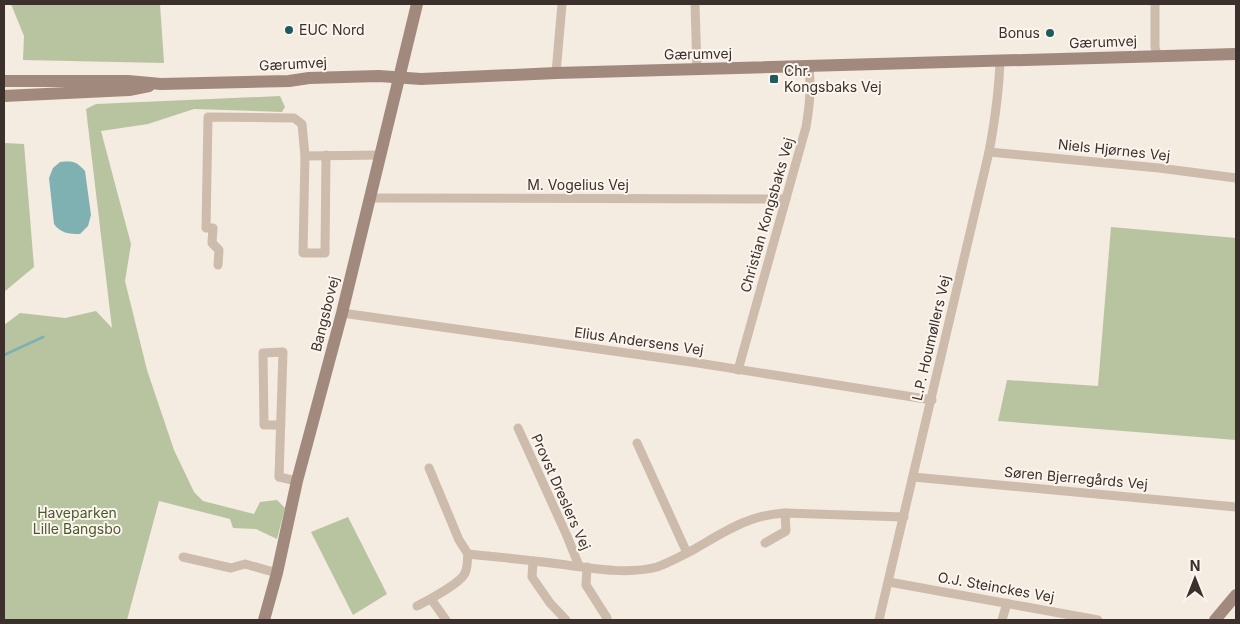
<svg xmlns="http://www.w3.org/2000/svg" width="1240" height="624" font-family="Inter,sans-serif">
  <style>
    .green { fill: #b8c4a0 }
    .water { fill: #7fb0b2 }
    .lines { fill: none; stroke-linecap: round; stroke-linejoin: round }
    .stream { stroke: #7fb0b2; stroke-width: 3 }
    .street { stroke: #cdbbac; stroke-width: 9 }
    .secondary { stroke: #a18a7d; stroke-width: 12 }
    .poi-dot { fill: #1f5a5e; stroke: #fbf5ee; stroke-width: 2 }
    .labels { text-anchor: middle; stroke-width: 4; stroke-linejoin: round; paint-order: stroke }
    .poi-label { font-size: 14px; fill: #3b302b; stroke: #fbf5ee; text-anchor: start }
    .street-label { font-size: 14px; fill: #3b302b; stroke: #fbf5ee }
    .park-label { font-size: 14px; fill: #4a5a2e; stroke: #fbf5ee }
  </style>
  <rect width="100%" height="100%" fill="#f4ebe1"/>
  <g class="green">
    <polygon points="11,4 160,4 164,63 23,60 24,36"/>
    <polygon points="280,96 285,107 282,112 194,109 148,124 101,131 131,244 125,281 147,370 174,450 194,492 203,501 254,514 260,502 277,500 285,508 277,539 256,529 233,528 230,519 159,501 127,620 4,620 4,325 20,313 65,318 96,311 112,328 86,109 96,104"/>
    <polygon points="4,143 24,144 34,267 4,292"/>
    <polygon points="1111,227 1236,238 1236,440 998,421 1007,380 1098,386"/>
    <polygon points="348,517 387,594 353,615 311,532"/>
  </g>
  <path class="water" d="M60,162c14,-1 15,-1 25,9l6,44 -3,11 -8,8c-11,0 -20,-1 -26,-10l-5,-46 4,-10z"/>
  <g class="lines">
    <polyline class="stream" points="4,355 43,337"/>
    <g class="street">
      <polyline points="695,4 697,69"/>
      <polyline points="1155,4 1155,47 1157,55"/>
      <polyline points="556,73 562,4"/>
      <polyline points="989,152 1159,168 1236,178"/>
      <polyline points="305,156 303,253 325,253 326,155"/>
      <polyline points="370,198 786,199"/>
      <polyline points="218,265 219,250 212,243 213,228 206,228 208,117 294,118 302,124 305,156 381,155"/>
      <polyline points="342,313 698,363 932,400"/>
      <path d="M738,370l68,-243c4,-23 5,-38 3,-61"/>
      <polyline points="281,425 264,425 263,353 283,352 279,477 297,481"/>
      <polyline points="518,428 567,536 579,566"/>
      <polyline points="637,443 687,553"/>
      <polyline points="429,468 459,540 468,554"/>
      <polyline points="913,477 1236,507"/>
      <polyline points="765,543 786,531 785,513"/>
      <polyline points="183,557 231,568 245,564 277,573"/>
      <polyline points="533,561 532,577 550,603 566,620"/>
      <polyline points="587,567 586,585 607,618"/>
      <polyline points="889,582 1098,620"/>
      <polyline points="431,599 446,620"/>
      <path d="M417,606c10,-5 44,-23 48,-33 3,-6 2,-13 3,-19 30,3 60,6 91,10 30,4 68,11 98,3 12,-4 22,-10 34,-16 32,-18 56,-36 94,-38l119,4"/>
      <path d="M879,620l110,-468c6,-32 10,-59 11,-92"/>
      <polyline points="1002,620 1007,603"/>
    </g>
    <g class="secondary">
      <polyline points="4,81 128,81 161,84 289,81 309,78 379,76 421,79 556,73 1236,54"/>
      <polyline points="4,96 129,90 149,86"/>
      <polyline points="264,620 277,573 297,481 342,313 417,4"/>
      <polyline points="1215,620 1236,595"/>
    </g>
  </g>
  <g class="poi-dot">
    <circle cx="289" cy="30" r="5"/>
    <circle cx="1050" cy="33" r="5"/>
    <rect x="769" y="74" width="10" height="10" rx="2.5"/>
  </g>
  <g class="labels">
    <g class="poi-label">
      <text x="299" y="35">EUC Nord</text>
      <text x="1040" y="38" text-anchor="end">Bonus</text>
      <text x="784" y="76">Chr.<tspan x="784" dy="16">Kongsbaks Vej</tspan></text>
    </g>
    <g class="street-label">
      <text transform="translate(1103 42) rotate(-2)" y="5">Gærumvej</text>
      <text transform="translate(698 54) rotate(-1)" y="5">Gærumvej</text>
      <text transform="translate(293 64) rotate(-3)" y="5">Gærumvej</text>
      <text transform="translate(1114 150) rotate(6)" y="5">Niels Hjørnes Vej</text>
      <text x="578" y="190">M. Vogelius Vej</text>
      <text transform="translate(767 215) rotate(-74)" y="5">Christian Kongsbaks Vej</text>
      <text transform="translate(325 314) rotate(-76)" y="5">Bangsbovej</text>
      <text transform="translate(931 338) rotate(-77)" y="5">L.P. Houmøllers Vej</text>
      <text transform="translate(639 341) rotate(8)" y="5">Elius Andersens Vej</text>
      <text transform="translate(1076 478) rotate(5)" y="5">Søren Bjerregårds Vej</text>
      <text transform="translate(561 492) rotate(66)" y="5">Provst Dreslers Vej</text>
      <text transform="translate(996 587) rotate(10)" y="5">O.J. Steinckes Vej</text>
    </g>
    <g class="park-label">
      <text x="77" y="518">Haveparken<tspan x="77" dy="16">Lille Bangsbo</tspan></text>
    </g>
  </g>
  <rect width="1240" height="624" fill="none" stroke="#3b302b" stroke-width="10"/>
  <g transform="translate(1195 579)" stroke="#fbf5ee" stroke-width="4" paint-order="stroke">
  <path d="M0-4L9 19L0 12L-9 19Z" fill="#3b302b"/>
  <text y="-8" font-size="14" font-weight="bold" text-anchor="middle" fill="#3b302b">N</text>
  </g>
</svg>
